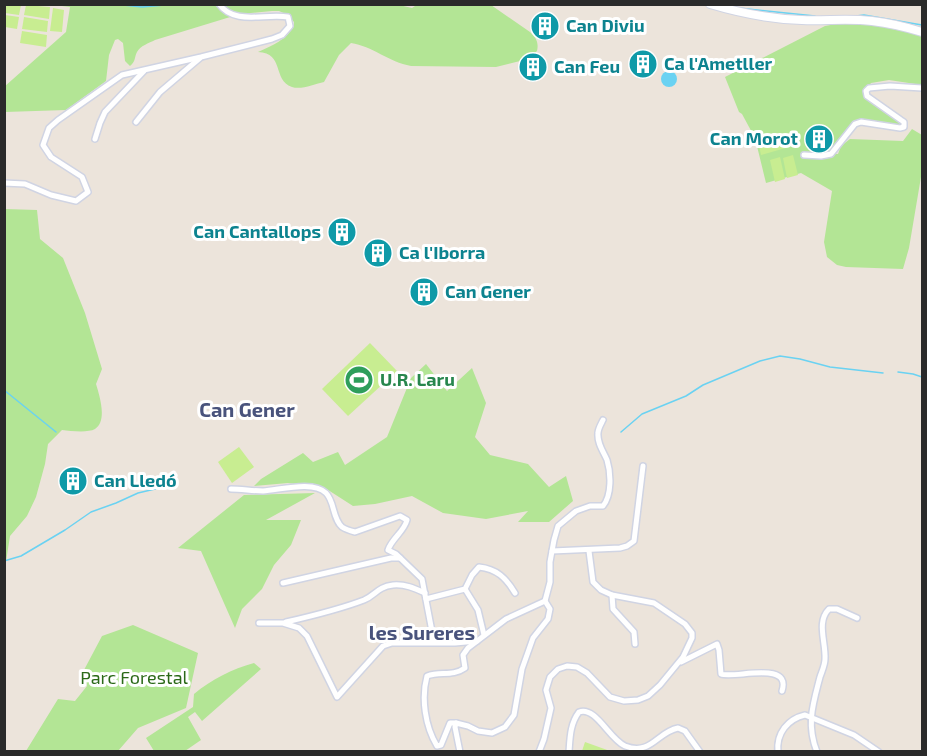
<svg xmlns="http://www.w3.org/2000/svg" width="927" height="756" font-family="'Exo 2',sans-serif">
  <style>
    .green { fill: #b3e595 }
    .pitch { fill: #c8ed91 }
    .water { fill: #6ad2f2 }
    .lines { fill: none; stroke-linecap: round; stroke-linejoin: round }
    .stream { stroke: #6ad2f2; stroke-width: 1.5 }
    .street-casing { stroke: #d0d4e3; stroke-width: 8 }
    .secondary-casing { stroke: #d0d4e3; stroke-width: 10 }
    .street { stroke: #fff; stroke-width: 5 }
    .secondary { stroke: #fff; stroke-width: 8 }
    .labels { text-anchor: middle; stroke-width: 6; stroke-linejoin: round; paint-order: stroke }
    .culture-label { font-size: 18px; font-weight: bold; fill: #0d838f; stroke: #fff; text-anchor: start }
    .leisure-label { font-size: 18px; font-weight: bold; fill: #27864d; stroke: #fff; text-anchor: start }
    .park-label { font-size: 18px; fill: #2b6918; stroke: #fff }
    .neighbourhood-label { font-size: 20px; font-weight: bold; fill: #49537c; stroke: #fff }
  </style>
  <rect width="100%" height="100%" fill="#ece4db"/>
  <g class="green">
    <path d="M395,4l17,4 6,-4 73,1 39,27c6,6 9,10 7,19l-9,8 -32,8 -85,-1c-22,-4 -39,-20 -60,-23l-12,12 -15,27c-9,2 -23,8 -32,5 -20,-7 -7,-34 -34,-35 15,-7 28,-12 36,-26v-4l-6,-7 -9,-4h-7l-32,3 -85,26c-6,3 -15,6 -18,12 -3,6 -1,9 -7,14l-5,-5 -2,-18 -5,-4 -3,1 -6,15 -3,26 -40,29 -61,2 -1,-25 62,-55 4,-25 -16,-2z"/>
    <polygon points="853,21 922,35 922,85 889,80 871,83 864,95 904,122 904,127 854,124 831,154 838,154 841,146 850,139 903,141 912,129 922,135 922,171 909,248 903,269 846,267 837,265 827,257 824,242 832,191 801,173 766,183 755,138 742,114 739,112 725,77 825,26"/>
    <path d="M5,209l32,1 3,29 23,19 22,55 17,56 -6,15c3,10 12,37 -1,45 -7,4 -24,2 -33,1l-14,14 -3,20 -9,33 -9,19 -17,20 -5,32z"/>
    <polygon points="426,364 447,391 472,368 486,403 475,437 490,455 528,464 549,487 566,476 573,501 549,522 518,522 528,511 486,519 443,513 412,496 375,504 353,506 325,488 288,483 254,486 261,479 303,453 313,462 338,452 345,465 387,437 411,378"/>
    <polygon points="315,493 266,520 301,520 291,545 274,565 262,589 242,609 235,628 201,551 178,548 244,495"/>
    <polygon points="133,625 198,653 186,708 138,728 118,751 26,751 58,699 75,701 87,686 84,670 102,636"/>
    <path d="M254,663l7,6 -59,52 -7,-9 -7,5 13,23 -16,11h-31l-8,-13 47,-31 1,-13c18,-15 38,-25 60,-31z"/>
  </g>
  <g class="pitch">
    <polygon points="5,4 21,5 19,15 5,13"/>
    <polygon points="26,5 50,7 49,19 24,15"/>
    <polygon points="53,8 64,10 62,32 50,31"/>
    <polygon points="5,15 19,17 17,29 5,27"/>
    <polygon points="24,17 48,21 47,32 22,29"/>
    <polygon points="22,31 47,35 46,47 20,43"/>
    <polygon points="786,133 789,147 761,155 758,141"/>
    <polygon points="793,155 798,175 787,178 783,158"/>
    <polygon points="780,157 785,179 775,182 770,160"/>
    <polygon points="370,343 397,371 348,416 322,389"/>
    <polygon points="239,447 254,467 232,483 218,462"/>
    <polygon points="585,742 610,751 582,751"/>
  </g>
  <circle class="water" cx="669" cy="79" r="8"/>
  <g class="lines">
    <g class="stream">
      <polyline points="114,4 142,7 176,4"/>
      <polyline points="727,4 735,7"/>
      <polyline points="739,8 815,16"/>
      <polyline points="856,16 864,15 922,25"/>
      <polyline points="898,372 913,374 922,377"/>
      <polyline points="4,390 56,432"/>
      <polyline points="621,432 642,414 686,396 703,385 760,361 780,356 800,359 830,367 883,373"/>
      <polyline points="4,561 21,556 65,530 91,512 116,503 138,493 155,489 171,481"/>
    </g>
    <g class="street-casing">
      <g id="street">
        <polyline points="136,122 160,92 200,58"/>
        <polyline points="95,139 100,123 105,112 144,71"/>
        <polyline points="804,155 821,156 831,154 855,124 861,122 900,128 904,127 904,122 901,120 867,96 866,91 869,88 890,86 922,88"/>
        <path d="M4,183l21,1 26,11 25,6 12,-9 -6,-15 -31,-20 -8,-12 6,-17 9,-8 64,-45 79,-18 71,-18 10,-4 8,-9 -2,-9c-23,-4 -53,9 -69,-13"/>
        <path d="M231,489c10,0 22,2 32,2 17,-1 50,-11 63,2 9,9 6,25 16,34 3,2 9,4 13,5l45,-16 7,4c-3,12 -15,18 -19,30l8,4 26,25 12,63"/>
        <polyline points="552,551 620,548 627,546 634,541 643,466"/>
        <polyline points="283,583 391,558 400,558"/>
        <polyline points="465,589 478,610 484,635"/>
        <polyline points="612,595 613,609 634,632 635,644"/>
        <path d="M426,599l39,-10 7,-14 7,-8c18,2 27,11 36,26"/>
        <path d="M286,622c26,-6 52,-12 78,-22 12,-5 13,-13 29,-15 12,-1 21,3 32,8"/>
        <polyline points="259,623 283,623 299,628 307,636 337,697 383,646 392,643 455,643 477,641"/>
        <path d="M681,662l36,-18 2,6 2,24c13,5 71,-14 61,17"/>
        <path d="M456,723h-6l-9,22 -4,1c-12,-20 -16,-48 -10,-70 14,-5 25,1 38,-8l-2,-13 5,-7 38,-29 39,-18"/>
        <path d="M460,752l-5,-25 1,-4 12,3 10,5 14,2 13,-6 9,-12 8,-46 11,-31 15,-19 2,-10 -5,-8 5,-19v-20l4,-22 4,-14 18,-15 14,-5h13c9,-11 8,-33 4,-46 -4,-9 -10,-17 -9,-27 0,-4 3,-9 5,-13"/>
        <polyline points="539,752 544,739 551,708 546,690 550,677 558,669 567,666 577,667 587,673 610,697 624,701 638,700 648,696 660,685 683,657 692,638 692,633 685,624 654,603 612,595 601,590 593,582 589,551"/>
        <path d="M569,752c1,-14 1,-28 10,-40 17,-6 30,27 46,34 26,10 32,-14 53,-18l7,3 15,21"/>
        <path d="M778,752c-2,-19 10,-33 27,-37l49,20 25,17"/>
        <path d="M817,752c-11,-28 -4,-48 3,-75 2,-6 5,-12 5,-18 1,-17 -9,-37 4,-50h8l20,9"/>
      </g>
    </g>
    <g class="secondary-casing">
      <path id="secondary" d="M710,4c30,9 61,15 92,16 24,1 47,-2 70,1 17,2 34,6 50,11"/>
    </g>
    <use href="#street" class="street"/>
    <use href="#secondary" class="secondary"/>
  </g>
  <defs>
    <g id="building-disc" transform="scale(1.5)"><circle r="9.5" fill="#0f9aa8" stroke="#fff"/><path d="M-4-6H4V6H1V3H-1V6H-4ZM-2.5-4.3h1.7v1.8h-1.7ZM.8-4.3h1.7v1.8H.8ZM-2.5-1h1.7V.8h-1.7ZM.8-1h1.7V.8H.8Z" fill="#fff"/></g>
    <g id="stadium-disc" transform="scale(1.5)"><circle r="9.5" fill="#2e9e5b" stroke="#fff"/><path d="M0-5a6.5 5 0 1 0 0 10a6.5 5 0 1 0 0-10ZM-3.5-1.8h7v3.6h-7Z" fill="#fff"/></g>
  </defs>
  <g fill-rule="evenodd">
    <use href="#building-disc" x="545" y="26"/>
    <use href="#building-disc" x="643" y="64"/>
    <use href="#building-disc" x="533" y="67"/>
    <use href="#building-disc" x="819" y="139"/>
    <use href="#building-disc" x="342" y="232"/>
    <use href="#building-disc" x="378" y="253"/>
    <use href="#building-disc" x="424" y="292"/>
    <use href="#stadium-disc" x="359" y="380"/>
    <use href="#building-disc" x="73" y="481"/>
  </g>
  <g class="labels">
    <g class="culture-label">
      <text x="566" y="32">Can Diviu</text>
      <text x="664" y="70">Ca l'Ametller</text>
      <text x="554" y="73">Can Feu</text>
      <text x="798" y="145" text-anchor="end">Can Morot</text>
      <text x="321" y="238" text-anchor="end">Can Cantallops</text>
      <text x="399" y="259">Ca l'Iborra</text>
      <text x="445" y="298">Can Gener</text>
      <text x="94" y="487">Can Lledó</text>
    </g>
    <g class="leisure-label">
      <text x="380" y="386">U.R. Laru</text>
    </g>
    <g class="park-label">
      <text x="134" y="684">Parc Forestal</text>
    </g>
    <g class="neighbourhood-label">
      <text x="247" y="417">Can Gener</text>
      <text x="422" y="640">les Sureres</text>
    </g>
  </g>
  <rect width="927" height="756" fill="none" stroke="#2a2a2a" stroke-width="12"/>
</svg>
